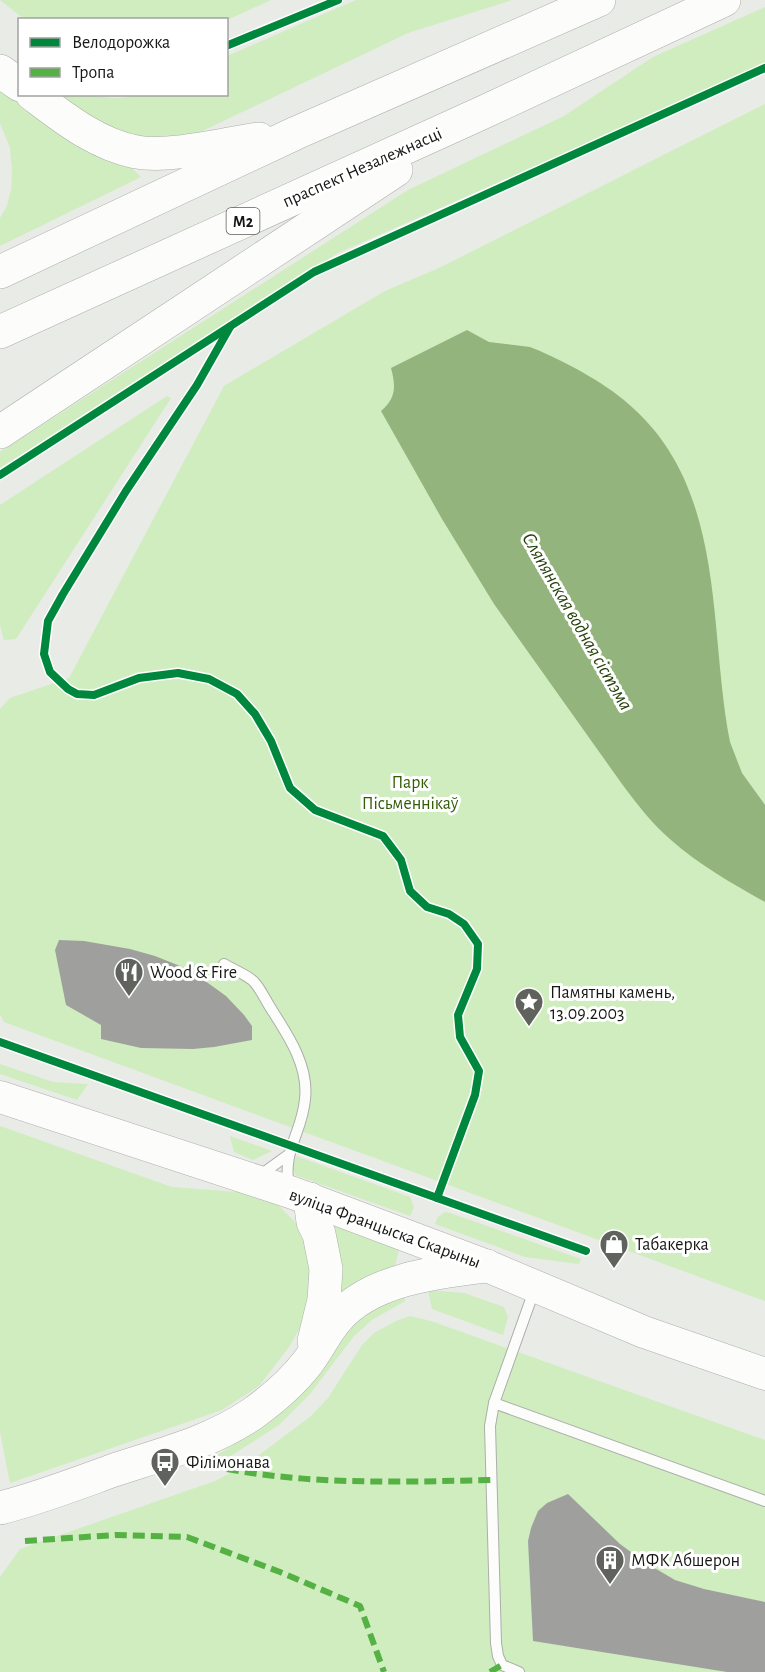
<svg xmlns="http://www.w3.org/2000/svg" width="765" height="1672" font-family="'Alegreya Sans',sans-serif">
  <style>
    .green { fill: #d0edbf }
    .water { fill: #93b47c }
    .building { fill: #9fa09e }
    .lines { fill: none; stroke-linecap: round; stroke-linejoin: round }
    .service-casing { stroke: #acaeab; stroke-width: 12 }
    .secondary-casing { stroke: #acaeab; stroke-width: 33 }
    .primary-casing { stroke: #acaeab; stroke-width: 34 }
    .service { stroke: #fcfcfb; stroke-width: 10 }
    .secondary { stroke: #fcfcfb; stroke-width: 32 }
    .primary { stroke: #fcfcfb; stroke-width: 33 }
    .quiet { stroke: #55b144; stroke-width: 6; stroke-dasharray: 12 6; stroke-linecap: butt }
    .cycleway-casing { stroke: #fff; stroke-width: 11 }
    .cycleway { stroke: #00873e; stroke-width: 8 }
    .labels { text-anchor: middle; stroke-width: 6; stroke-linejoin: round; paint-order: stroke }
    .shield { fill: #fff; stroke: #5c5d5b; stroke-width: 1.5 }
    .shield-label { font-size: 16px; font-weight: bold; fill: #161815 }
    .street-label { font-size: 18px; fill: #161815; stroke: #fff }
    .park-label { font-size: 18px; fill: #315c05; stroke: #fff }
    .poi-label { font-size: 18px; fill: #161815; stroke: #fff; text-anchor: start }
    .water-label { font-size: 20px; font-style: italic; fill: #234108; stroke: #fff }
  </style>
  <rect width="100%" height="100%" fill="#e8ebe6"/>
  <g class="green">
    <polygon points="0,0 271,0 227,20 24,19"/>
    <path d="M356,0h156l-104,33 -214,102c-17,2 -44,6 -60,2 -29,-8 -55,-25 -78,-42 11,0 23,-2 34,0 15,2 31,6 47,-1h89l1,-38z"/>
    <polygon points="765,7 765,65 338,253 0,468 0,452 408,190 564,116 653,57"/>
    <polygon points="0,82 125,162 141,177 0,246 0,218 7,206 11,190 12,172 10,148 0,123"/>
    <polygon points="765,104 765,1301 4,1022 0,1015 0,709 10,698 69,678 224,386 385,291 439,268"/>
    <polygon points="167,396 171,398 16,639 4,640 0,625 0,505"/>
    <polygon points="0,1064 53,1082 88,1084 77,1100 0,1074"/>
    <polygon points="0,1126 172,1187 251,1193 275,1202 304,1231 315,1260 305,1319 289,1347 259,1386 222,1410 10,1483 0,1432"/>
    <polygon points="230,1136 272,1151 253,1160 234,1152"/>
    <polygon points="296,1156 410,1197 414,1207 410,1216 295,1175 293,1168"/>
    <polygon points="445,1212 450,1213 581,1259 579,1264 525,1257 435,1224 438,1217"/>
    <polygon points="321,1213 401,1241 395,1266 339,1296"/>
    <polygon points="428,1290 464,1293 504,1307 508,1317 503,1335 432,1309"/>
    <polygon points="404,1295 405,1301 372,1320 354,1336 310,1394 279,1425 212,1468 204,1464 271,1419 352,1326 378,1305"/>
    <polygon points="410,1316 431,1321 765,1440 765,1672 0,1672 0,1577 20,1549 215,1481 247,1464 311,1416 328,1398 362,1345 374,1333 396,1321"/>
  </g>
  <path class="water" d="M467,330l22,12 41,5 10,4c31,14 69,34 93,57 94,85 75,221 97,334l12,31 23,32v97c-32,-18 -66,-37 -94,-62 -19,-16 -34,-36 -49,-56l-128,-180 -52,-85 -61,-108c15,-13 15,-24 10,-43z"/>
  <g class="building">
    <polygon points="59,940 84,941 130,949 155,956 190,970 226,996 244,1015 252,1026 252,1040 214,1047 193,1049 141,1048 101,1039 101,1025 66,1005 55,950"/>
    <polygon points="568,1494 620,1544 646,1563 675,1580 704,1589 765,1602 765,1672 727,1672 533,1641 528,1541 531,1528 538,1511 547,1503"/>
  </g>
  <g class="lines">
    <g class="service-casing">
      <g id="service">
        <path d="M224,964c9,6 25,11 31,19 6,7 10,16 15,24 17,27 39,58 35,92 -3,35 -23,50 -16,89"/>
        <polyline points="259,1176 288,1155"/>
        <polyline points="535,1288 494,1403 765,1501"/>
        <polyline points="494,1403 490,1426 496,1643 498,1656 502,1665 519,1672"/>
      </g>
    </g>
    <g class="secondary-casing">
      <polyline id="secondary" points="0,1097 293,1193 487,1266 644,1332 765,1374"/>
    </g>
    <g class="primary-casing">
      <g id="primary">
        <polyline points="0,71 20,85"/>
        <path d="M32,94c32,24 64,50 104,58 35,6 87,-8 123,-13"/>
        <polyline points="0,272 296,133 599,0"/>
        <polyline points="0,332 486,111 724,0"/>
        <polyline points="0,432 396,170"/>
        <polyline points="310,1199 313,1222 319,1234 326,1269 324,1300 314,1341"/>
        <path d="M0,1508c40,-10 78,-25 117,-39 46,-15 94,-27 135,-55 21,-15 40,-31 56,-52 10,-13 17,-29 28,-42 34,-41 101,-48 151,-54"/>
      </g>
    </g>
    <use href="#service" class="service"/>
    <use href="#secondary" class="secondary"/>
    <use href="#primary" class="primary"/>
    <g class="quiet">
      <path d="M227,1469c87,16 175,13 264,11"/>
      <polyline points="25,1541 115,1535 187,1537 280,1572 360,1606 384,1672"/>
      <polyline points="490,1672 502,1665"/>
    </g>
    <g class="cycleway-casing">
      <g id="cycleway">
        <polyline points="226,46 338,0"/>
        <polyline points="230,327 197,385 126,491 63,594 48,621 44,654 50,672 68,689 77,694 94,695 139,678 178,673 209,679 237,694 255,714 271,741 290,788 315,810 383,836 401,860 410,891 427,907 449,914 464,924 478,944 477,969 458,1015 460,1037 479,1071 475,1095 437,1198"/>
        <polyline points="0,475 314,272 765,68"/>
        <polyline points="0,1042 586,1251"/>
      </g>
    </g>
    <use href="#cycleway" class="cycleway"/>
  </g>
  <defs>
    <g id="restaurant-pin" transform="scale(1.5)"><path d="M0 17L-7.5 6A9.5 9.5 0 1 1 7.5 6Z" fill="#60625e" stroke="#fff"/><path d="M-5-6h1v4h1v-4h1v4h1v-4h1v5L-1.5 .5V6h-2V.5L-5-1ZM5-6V6H3V1.5H1.5Q1.5-4 5-6Z" fill="#fff"/></g>
    <g id="sight-pin" transform="scale(1.5)"><path d="M0 17L-7.5 6A9.5 9.5 0 1 1 7.5 6Z" fill="#60625e" stroke="#fff"/><path d="M0-6L1.8-2.2L6-1.7L2.9 1.2L3.7 5.4L0 3.3L-3.7 5.4L-2.9 1.2L-6-1.7L-1.8-2.2Z" fill="#fff"/></g>
    <g id="shop-pin" transform="scale(1.5)"><path d="M0 17L-7.5 6A9.5 9.5 0 1 1 7.5 6Z" fill="#60625e" stroke="#fff"/><path d="M-5-2.5h2.3a2.7 3.5 0 0 1 5.4 0H5L5.5 6h-11ZM-1.5-2.5h3a1.5 2.3 0 0 0-3 0Z" fill="#fff"/></g>
    <g id="bus-pin" transform="scale(1.5)"><path d="M0 17L-7.5 6A9.5 9.5 0 1 1 7.5 6Z" fill="#60625e" stroke="#fff"/><path d="M-5-6H5V4H4V6H2V4H-2V6H-4V4H-5ZM-3.5-4V0h7V-4ZM-3.5 1.2v1.5H-2V1.2ZM2 1.2v1.5H3.5V1.2Z" fill="#fff"/></g>
    <g id="building-pin" transform="scale(1.5)"><path d="M0 17L-7.5 6A9.5 9.5 0 1 1 7.5 6Z" fill="#60625e" stroke="#fff"/><path d="M-4-6H4V6H1V3H-1V6H-4ZM-2.5-4.3h1.7v1.8h-1.7ZM.8-4.3h1.7v1.8H.8ZM-2.5-1h1.7V.8h-1.7ZM.8-1h1.7V.8H.8Z" fill="#fff"/></g>
  </defs>
  <g fill-rule="evenodd">
    <use href="#restaurant-pin" x="129" y="972"/>
    <use href="#sight-pin" x="529" y="1002"/>
    <use href="#shop-pin" x="614" y="1244"/>
    <use href="#bus-pin" x="165" y="1462"/>
    <use href="#building-pin" x="610" y="1560"/>
  </g>
  <g class="labels">
    <rect class="shield" x="226.5" y="208" width="33" height="26" rx="4.5"/>
    <g class="shield-label">
      <text x="243" y="227">М2</text>
    </g>
    <g class="street-label">
      <text transform="translate(362 167) rotate(-24)" y="6">праспект Незалежнасці</text>
      <text transform="translate(385 1228) rotate(20)" y="6">вуліца Францыска Скарыны</text>
    </g>
    <g class="park-label">
      <text x="410" y="788">Парк<tspan x="410" dy="21">Пісьменнікаў</tspan></text>
    </g>
    <g class="poi-label">
      <text x="150" y="978">Wood &amp; Fire</text>
      <text x="550" y="998">Памятны камень,<tspan x="550" dy="21">13.09.2003</tspan></text>
      <text x="635" y="1250">Табакерка</text>
      <text x="186" y="1468">Філімонава</text>
      <text x="631" y="1566">МФК Абшерон</text>
    </g>
    <g class="water-label">
      <text transform="translate(578 621) rotate(60)" y="7">Сляпянская водная сістэма</text>
    </g>
  </g>
  <rect x="18" y="18" width="210" height="78" fill="#ffffff" stroke="#a2a3a1" stroke-width="1.5"/>
  <rect x="30" y="38" width="30" height="9" fill="#00873e" stroke="#a2a3a1" stroke-width="1.5"/>
  <text x="72" y="48" font-size="18" fill="#161815">Велодорожка</text>
  <rect x="30" y="68" width="30" height="9" fill="#55b144" stroke="#a2a3a1" stroke-width="1.5"/>
  <text x="72" y="78" font-size="18" fill="#161815">Тропа</text>
</svg>
